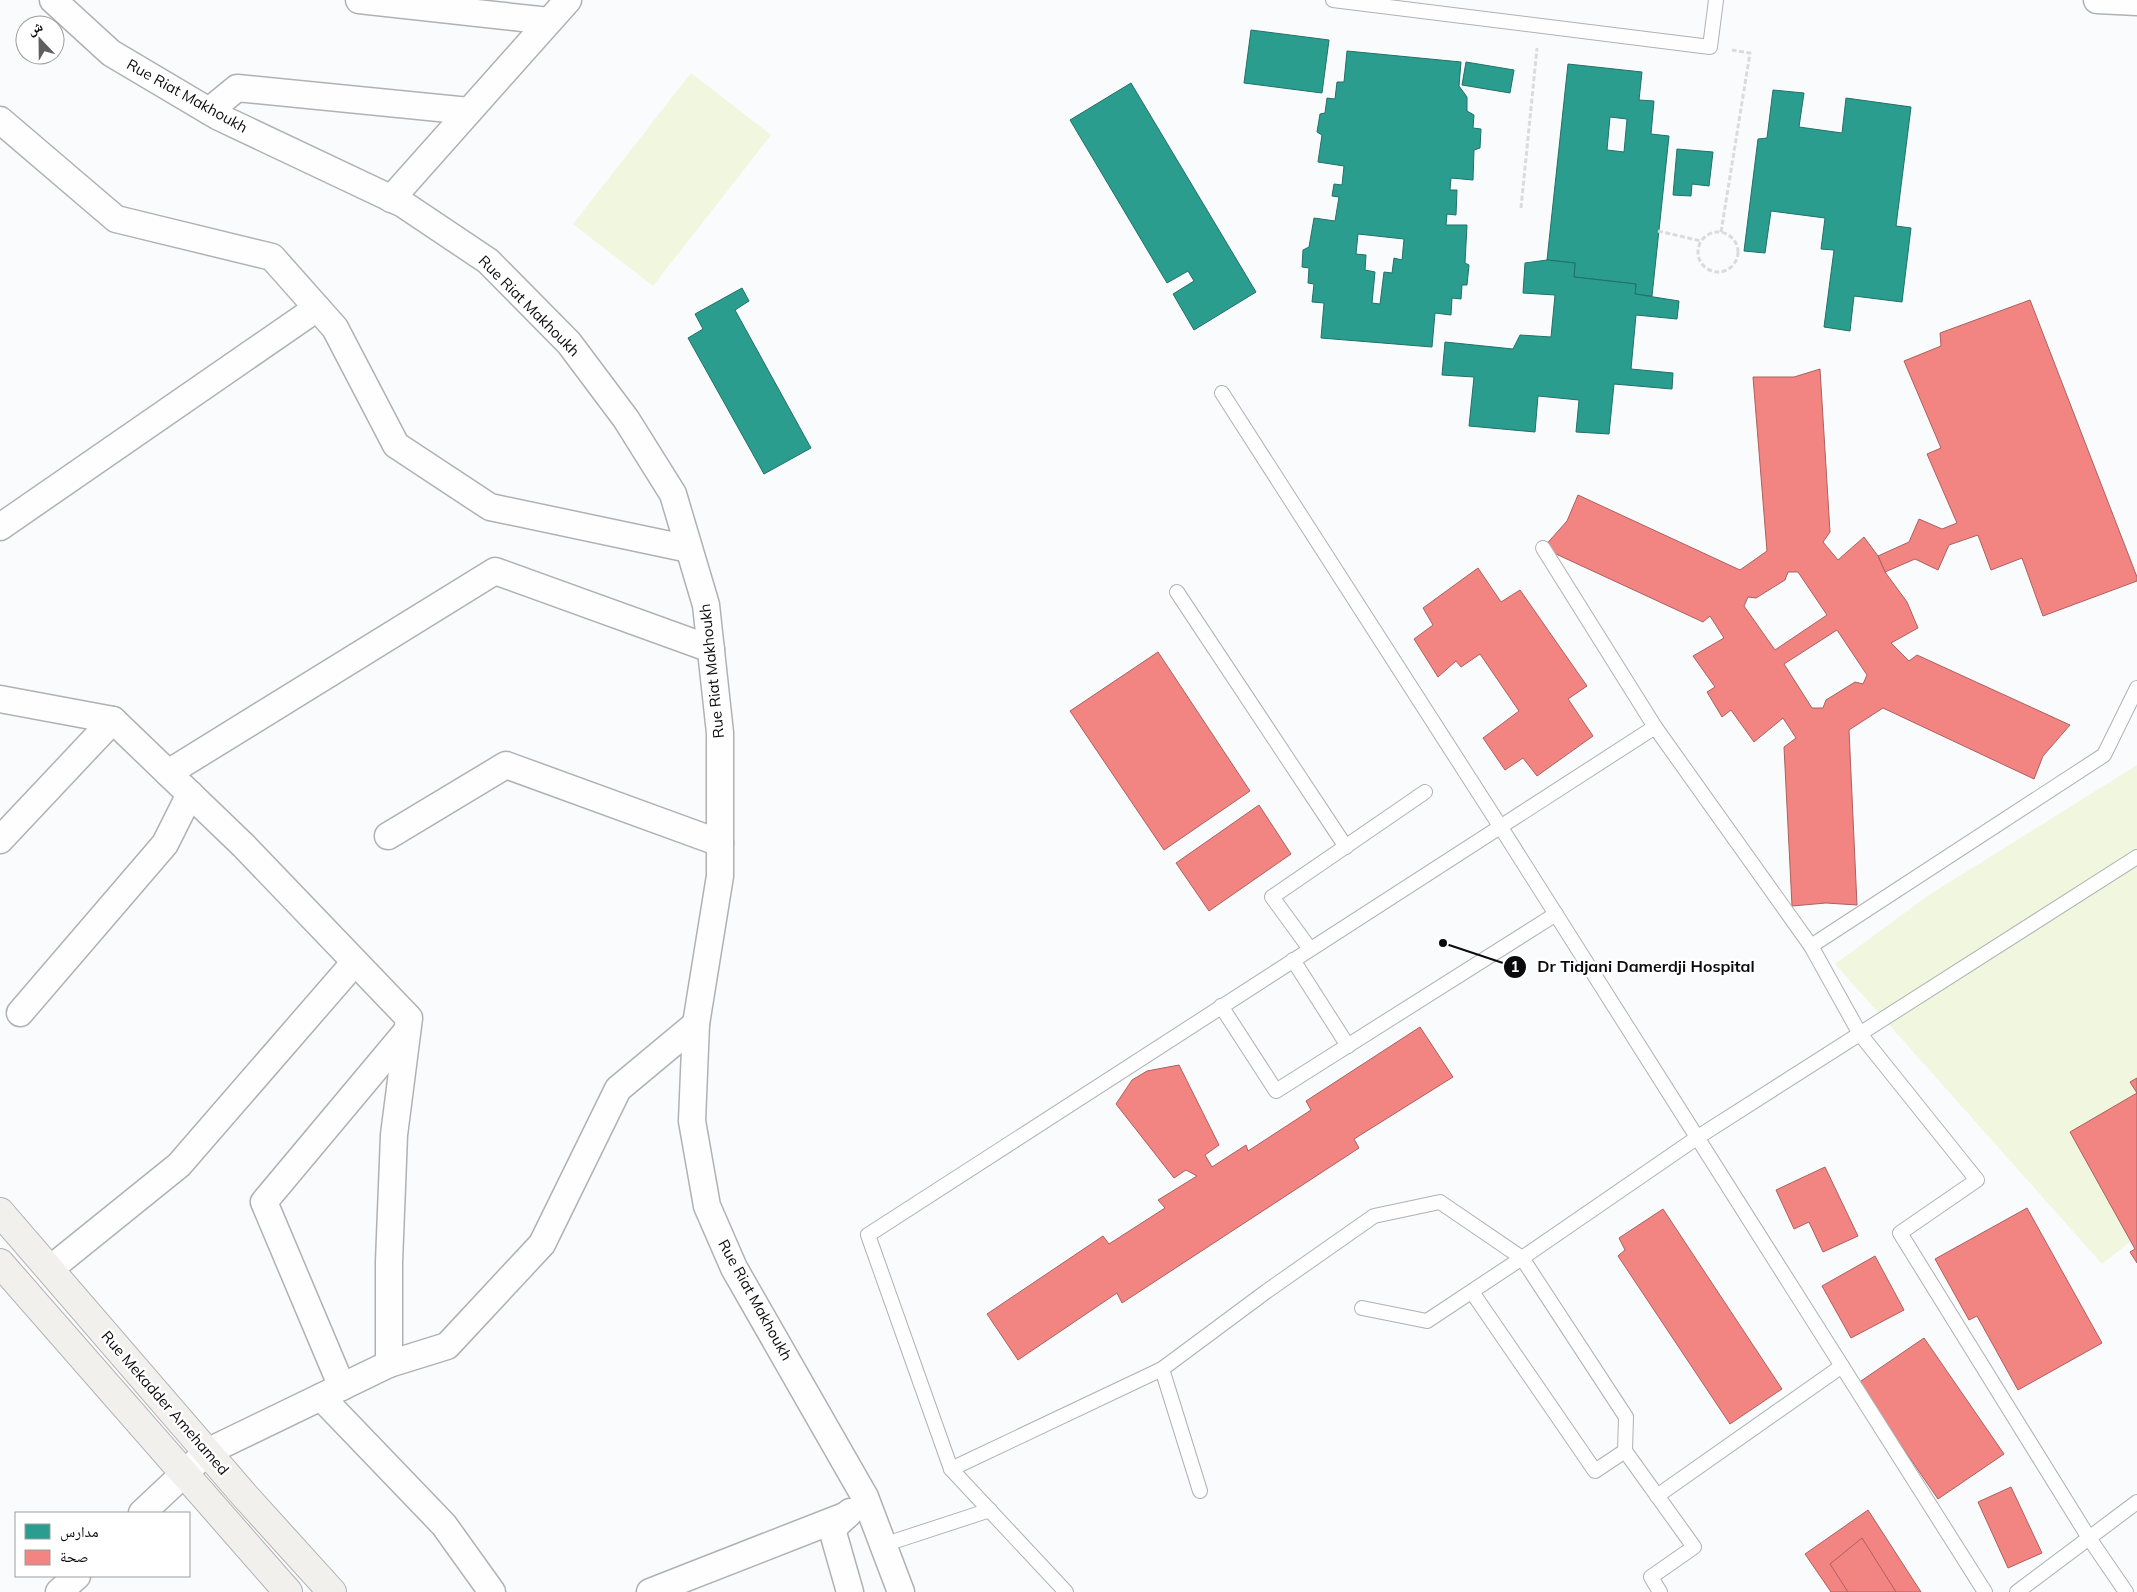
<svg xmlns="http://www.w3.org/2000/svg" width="2137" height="1592" font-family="Mulish,'Noto Naskh Arabic',sans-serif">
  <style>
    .green { fill: #f1f6de }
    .schools { fill: #2a9d8f; stroke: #217168; fill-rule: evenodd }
    .health { fill: #f28482; stroke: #ad605f; fill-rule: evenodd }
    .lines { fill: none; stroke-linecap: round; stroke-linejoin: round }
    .service-casing { stroke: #b0b1b3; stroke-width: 16 }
    .minor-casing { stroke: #b0b1b3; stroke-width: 29 }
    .secondary-casing { stroke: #b0b1b3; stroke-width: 30 }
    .path { stroke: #dbdbdb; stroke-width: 3; stroke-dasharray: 5 2.5; stroke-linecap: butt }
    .service { stroke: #fefeff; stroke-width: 14 }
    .minor { stroke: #fefeff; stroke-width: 26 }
    .secondary { stroke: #f2f0ed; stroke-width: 28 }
    .labels { text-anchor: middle; stroke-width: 5; stroke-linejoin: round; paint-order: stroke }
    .street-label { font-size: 15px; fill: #0b0b0e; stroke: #fff }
    .leader { fill: none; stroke: #0b0b0e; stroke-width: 2 }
    .callout-dot { fill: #0b0b0e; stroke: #fff; stroke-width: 2 }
    .mark-label { font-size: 15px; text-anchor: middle; font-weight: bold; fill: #fff }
    .callout-label { font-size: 16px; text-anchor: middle; font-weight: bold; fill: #0b0b0e; stroke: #fff; stroke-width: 5; stroke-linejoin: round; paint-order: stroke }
  </style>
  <rect width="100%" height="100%" fill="#fafbfd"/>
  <g class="green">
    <polygon points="691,73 771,135 653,286 573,224"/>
    <polygon points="2137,765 2137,1236 2102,1264 1835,964 1929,895"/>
  </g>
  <g class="schools">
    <polygon points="1251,30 1329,40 1322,93 1244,83"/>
    <path d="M1347,51l114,11 -2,24 8,11v14l7,4 -1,13 8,1 -1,19 -6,2 -1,30 -22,-2 -1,12h7l-1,25 -9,-1 -1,11h21l-2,38 4,2 -2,20h-5l-1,14 -9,-1 -1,17 -16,-2 -3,34 -111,-9 3,-35 -12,-1 2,-18 -6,-1 1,-15 -7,-1 1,-17 6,-3 5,-29 21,3 4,-24 -7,-1 2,-12 8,1 2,-19 -26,-4 4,-27 -5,-3 3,-18 5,-1 2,-15 8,1 2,-17h7zM1358,234l46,5 -2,21 -8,-2 -2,15 -8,-1 -4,32 -8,-1 3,-31 -10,-2 1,-15 -10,-1z"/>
    <polygon points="1466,62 1514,70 1510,93 1462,85"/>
    <path d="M1568,64l74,8 -3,28 15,1 -3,33 18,2 -17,160 -17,-2 1,-10 -62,-7 1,-14 -28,-3zM1610,117l17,2 -3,33 -17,-2z"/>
    <polygon points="1131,83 1256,292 1194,330 1173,294 1194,281 1188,271 1167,283 1070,120"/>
    <polygon points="1773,90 1804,93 1799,127 1842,133 1846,98 1911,107 1896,226 1911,228 1902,302 1854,296 1850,331 1824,327 1834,250 1821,249 1825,218 1771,211 1765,253 1744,251 1758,139 1767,138"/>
    <polygon points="1677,149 1713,152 1709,186 1692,184 1691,196 1673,195"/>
    <polygon points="1547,260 1575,263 1574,277 1636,284 1635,294 1679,301 1677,319 1636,315 1631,369 1673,373 1672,389 1614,384 1609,434 1576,432 1579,400 1538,396 1535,432 1469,426 1474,377 1442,375 1445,342 1513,349 1520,335 1551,337 1555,295 1523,293 1525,263"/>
    <polygon points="742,288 749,301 735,310 811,448 764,474 688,338 703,329 695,314"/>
  </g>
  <g class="health">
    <polygon points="2030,300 2137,577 2137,581 2043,616 2022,558 1991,570 1978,535 1949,545 1938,570 1915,559 1885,572 1878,556 1909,542 1919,519 1942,529 1957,523 1927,454 1941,448 1904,361 1941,346 1940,333"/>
    <path d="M1820,369l10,163 -7,10 15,18 26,-23 14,19 7,16 22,30 11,26 -27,15 18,18 8,-6 153,70 -27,31 -9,23 -151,-71 -34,22 8,175 -31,-2 -34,3 -8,-159 12,-9 -13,-20 -29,24 -23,-32 -9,7 -15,-25 8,-5 -22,-31 31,-18 -14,-22 -7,6 -160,-74 24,-27 11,-26 162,75 27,-19 -14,-174h41zM1788,572h10l29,43 -52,35 -31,-44 4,-9 8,1 29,-18zM1837,630l30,45 -4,9 -8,-2 -29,18 -3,8h-11l-28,-44z"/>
    <polygon points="1478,568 1501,602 1520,590 1587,686 1568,699 1593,736 1537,776 1523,758 1505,770 1483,738 1519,711 1480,654 1461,667 1456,661 1438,677 1414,639 1433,625 1423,608"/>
    <polygon points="1158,652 1250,791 1164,850 1070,711"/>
    <polygon points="1259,805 1291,854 1209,911 1176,863"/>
    <polygon points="1420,1027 1453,1077 1354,1139 1359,1148 1122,1303 1117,1293 1018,1360 987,1314 1103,1236 1109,1244 1165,1208 1158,1200 1197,1176 1186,1170 1174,1178 1116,1104 1132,1080 1147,1071 1179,1065 1219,1145 1205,1155 1212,1167 1246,1145 1248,1151 1311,1110 1306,1101"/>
    <polygon points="2137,1078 2137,1263 2130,1252 2135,1249 2070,1132 2137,1093 2130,1082"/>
    <polygon points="1825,1167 1858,1236 1823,1252 1809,1222 1794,1229 1776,1190"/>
    <polygon points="2027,1208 2102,1343 2018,1390 1977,1316 1969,1320 1935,1259"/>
    <polygon points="1663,1209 1782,1389 1730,1424 1618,1256 1625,1250 1619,1238"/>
    <polygon points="1875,1256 1904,1310 1851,1338 1822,1286"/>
    <polygon points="1924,1338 2004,1454 1938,1499 1858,1383"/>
    <polygon points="2011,1487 2042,1553 2008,1568 1978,1502"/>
    <polygon points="1868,1510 1921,1592 1831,1592 1805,1554"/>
    <polygon points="1862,1538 1896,1592 1848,1592 1830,1564"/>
  </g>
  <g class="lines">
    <g class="service-casing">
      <g id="service">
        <polyline points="1333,0 1710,47 1716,0"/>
        <polyline points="1222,393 1500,826 1985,1592"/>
        <polyline points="1543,548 1655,727"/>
        <polyline points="1177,592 1346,847"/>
        <polyline points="1811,946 1860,1034 1977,1180 1900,1233 2089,1538 2126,1592"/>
        <polyline points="1310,949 1272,897 1425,792"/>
        <polyline points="1293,960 1348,1046"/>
        <polyline points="1221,1006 1276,1091 1556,914"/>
        <polyline points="1472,1292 1595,1471 1625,1451"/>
        <polyline points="1162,1369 1267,1291 1374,1216 1440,1202 1522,1258 1427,1321 1362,1308"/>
        <polyline points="951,1469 1066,1592"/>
        <polyline points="1200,1491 1162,1369 951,1469 868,1235 1655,727 1811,946 2104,755 2137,688"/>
        <polyline points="1657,1496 1842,1366"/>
        <polyline points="883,1545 990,1510"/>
        <polyline points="1660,1592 1651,1577 1694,1547 1625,1451 1626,1417 1522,1258 1698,1137 2137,857"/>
        <polyline points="2017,1592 2137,1502"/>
      </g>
    </g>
    <g class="minor-casing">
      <g id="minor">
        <polyline points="53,0 111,53 219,117 403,204 488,261 569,343 626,419 673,494 706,605 720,733 720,876 696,1024 692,1121 707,1206 734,1268 865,1497 901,1592"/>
        <polyline points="359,0 549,21"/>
        <polyline points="2097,0 2137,2"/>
        <polyline points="209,111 237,88 469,111"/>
        <polyline points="0,120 116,219 272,257 335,328 396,445 490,507 689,549"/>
        <polyline points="391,199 568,0"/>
        <polyline points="0,527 317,308"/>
        <polyline points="0,699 113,720 244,846 409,1018 394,1135 389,1262 389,1364 447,1346 542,1244 618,1089 696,1024"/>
        <polyline points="168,773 495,571 711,649"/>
        <polyline points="388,836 506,765 720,843"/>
        <polyline points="0,840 113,720"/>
        <polyline points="20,1013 165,844 190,794"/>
        <polyline points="50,1269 179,1165 355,962"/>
        <polyline points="342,1387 264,1202 407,1031"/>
        <polyline points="321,1397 444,1525 492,1592"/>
        <polyline points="142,1513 207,1452 389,1364"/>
        <polyline points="59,1592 77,1576"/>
        <polyline points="650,1592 847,1515"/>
        <polyline points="850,1592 832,1529 850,1512"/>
      </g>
    </g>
    <g class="secondary-casing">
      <g id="secondary">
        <polyline points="0,1212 245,1496 332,1592"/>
        <polyline points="0,1263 288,1592"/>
      </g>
    </g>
    <g class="path">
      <polyline points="1521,208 1537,48"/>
      <polyline points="1658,231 1701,241"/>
      <circle cx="1718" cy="252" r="20"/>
      <polyline points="1721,232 1750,53 1732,50"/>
    </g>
    <use href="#service" class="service"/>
    <use href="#minor" class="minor"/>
    <use href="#secondary" class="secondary"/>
  </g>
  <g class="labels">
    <g class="street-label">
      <text transform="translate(187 96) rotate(29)" y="5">Rue Riat Makhoukh</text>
      <text transform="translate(529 306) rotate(45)" y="5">Rue Riat Makhoukh</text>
      <text transform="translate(712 671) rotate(-96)" y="5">Rue Riat Makhoukh</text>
      <text transform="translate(755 1300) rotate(61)" y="5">Rue Riat Makhoukh</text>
      <text transform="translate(165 1403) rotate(49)" y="5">Rue Mekadder Amehamed</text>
    </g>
  </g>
  <path class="leader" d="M1443 943L1515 967"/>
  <g class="callout-dot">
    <circle cx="1443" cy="943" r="5"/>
    <circle cx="1515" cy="967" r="12"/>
  </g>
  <g class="mark-label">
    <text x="1515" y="972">1</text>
  </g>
  <g class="callout-label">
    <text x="1646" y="972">Dr Tidjani Damerdji Hospital</text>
  </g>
  <rect x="15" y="1512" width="175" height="65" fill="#ffffff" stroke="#9d9d9f"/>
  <rect x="25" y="1524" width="25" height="15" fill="#2a9d8f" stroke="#9d9d9f"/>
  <text x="60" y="1537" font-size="15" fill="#0b0b0e">مدارس</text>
  <rect x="25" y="1550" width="25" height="15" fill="#f28482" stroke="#9d9d9f"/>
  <text x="60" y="1562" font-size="15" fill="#0b0b0e">صحة</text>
  <g transform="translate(40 40) rotate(338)"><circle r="24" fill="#ffffff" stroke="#9d9d9f"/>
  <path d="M0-4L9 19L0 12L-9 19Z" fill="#5f5f62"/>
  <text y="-8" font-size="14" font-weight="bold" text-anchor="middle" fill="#0b0b0e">ش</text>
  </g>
</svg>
